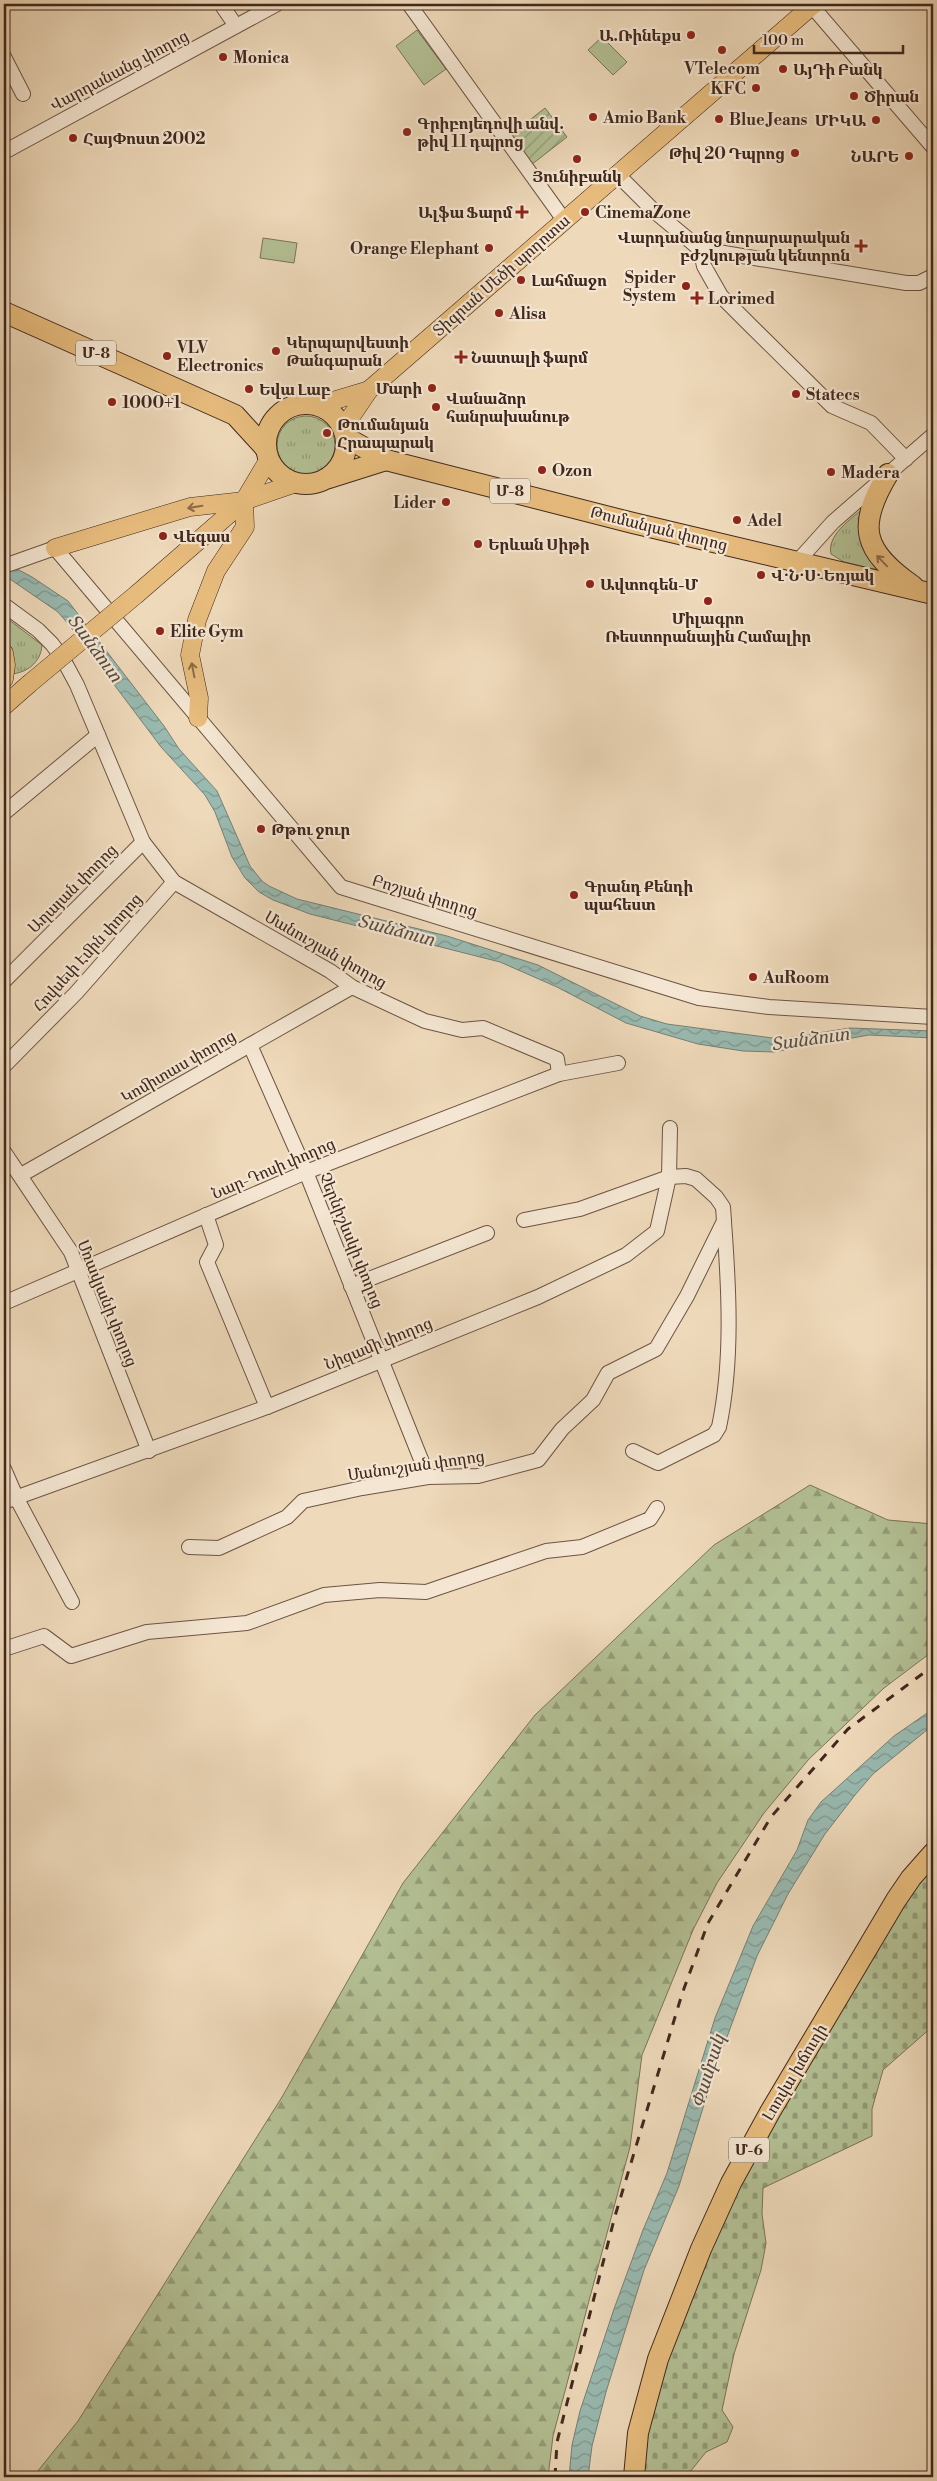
<svg xmlns="http://www.w3.org/2000/svg" width="937" height="2481" font-family="'Libre Bodoni','Noto Serif Armenian',serif">
  <style>
    .grass { fill: url(#grass-tufts); stroke: #7a7458 }
    .forest { fill: url(#forest-firs); stroke: #7a7458 }
    .cemetery { fill: url(#cemetery-stones); stroke: #7a7458 }
    .garden { fill: url(#garden-furrows); stroke: #7a7458 }
    .pitch { fill: #b3c094; stroke: #7a7458 }
    .water { fill: url(#water-waves); stroke: #768076 }
    .lines { fill: none; stroke-linecap: round; stroke-linejoin: round }
    .minor-casing { stroke: #6c5444; stroke-width: 16 }
    .major-casing { stroke: #41281d; stroke-width: 19 }
    .highway-casing { stroke: #41281d; stroke-width: 22 }
    .minor { stroke: #f4e6d2; stroke-width: 14 }
    .major { stroke: #e7bc7d; stroke-width: 18 }
    .highway { stroke: #e7bc7d; stroke-width: 20 }
    .rail { stroke: #41281d; stroke-width: 3; stroke-dasharray: 9 9; stroke-linecap: butt }
    .major-bridge-casing { stroke: #41281d; stroke-width: 19; stroke-linecap: butt }
    .major-bridge { stroke: #e7bc7d; stroke-width: 18 }
    .oneway { stroke: #8c6b48 }
    .poi-dot { fill: #8f2418; stroke: #f4e6d2; stroke-width: 2 }
    .labels { text-anchor: middle; stroke-width: 4.5; stroke-linejoin: round; paint-order: stroke }
    .shield { fill: #f4e6d2; stroke: #776153; stroke-width: 1 }
    .shield-label { font-size: 15px; font-weight: bold; fill: #41281d }
    .poi-label { font-size: 16px; font-weight: bold; fill: #41281d; stroke: #f4e6d2; text-anchor: start }
    .street-label { font-size: 16px; fill: #41281d; stroke: #f4e6d2 }
    .water-label { font-size: 18px; font-style: italic; fill: #574c42; stroke: #f4e6d2 }
  </style>
  <defs>
    <pattern id="grass-tufts" width="24" height="20" patternUnits="userSpaceOnUse" patternTransform="scale(1.25)"><rect width="24" height="20" fill="#b3c094"/><path d="M3 7l-1-3M5 7V3M7 7l1-3M15 17l-1-3M17 17v-4M19 17l1-3" fill="none" stroke="#939c78"/></pattern>
    <pattern id="forest-firs" width="22" height="20" patternUnits="userSpaceOnUse" patternTransform="scale(1.25)"><rect width="22" height="20" fill="#b3c094"/><path d="M5 1l3.5 6h-7zM16 11l3.5 6h-7z" fill="#939c78"/></pattern>
    <pattern id="cemetery-stones" width="16" height="16" patternUnits="userSpaceOnUse" patternTransform="scale(1.25)"><rect width="16" height="16" fill="#b3c094"/><path d="M2 7V4a2 2 0 0 1 4 0v3zM10 15v-3a2 2 0 0 1 4 0v3z" fill="#939c78"/></pattern>
    <pattern id="garden-furrows" width="10" height="10" patternUnits="userSpaceOnUse" patternTransform="scale(1.25)"><rect width="10" height="10" fill="#b3c094"/><path d="M-1 1l2-2M0 10L10 0M9 11l2-2" fill="none" stroke="#939c78"/></pattern>
    <pattern id="water-waves" width="16" height="10" patternUnits="userSpaceOnUse" patternTransform="scale(1.25)"><rect width="16" height="10" fill="#99bab1"/><path d="M0 5q4-4 8 0t8 0" fill="none" stroke="#7e978f"/></pattern>
  </defs>
  <rect width="100%" height="100%" fill="#eed9ba"/>
  <filter id="stains"><feTurbulence type="fractalNoise" baseFrequency=".004" numOctaves="4"/><feColorMatrix values="0 0 0 0 .2 0 0 0 0 .09 0 0 0 0 .02 0 0 0 .5 -.17"/></filter>
  <radialGradient id="worn" r=".72"><stop offset=".6" stop-color="#630" stop-opacity="0"/><stop offset="1" stop-color="#630" stop-opacity=".3"/></radialGradient>
  <g class="grass">
    <circle cx="306" cy="445" r="29"/>
    <path d="M871,502l-4,10 24,61 -47,-11 -13,-8c-5,-21 26,-39 40,-52z"/>
    <path d="M4,616l38,29c-1,18 -16,28 -31,29 -3,-20 -7,-39 -7,-58z"/>
  </g>
  <polygon class="forest" points="810,1485 888,1520 933,1524 933,1651 884,1688 809,1759 764,1813 717,1883 693,1930 642,2055 630,2147 553,2436 548,2477 33,2477 78,2421 282,2097 403,1883 535,1715 714,1545"/>
  <polygon class="cemetery" points="933,1863 933,2026 883,2070 872,2109 872,2136 763,2188 762,2214 766,2243 761,2270 734,2354 722,2410 733,2427 727,2442 706,2452 686,2477 639,2477 662,2364 733,2188 907,1896"/>
  <polygon class="garden" points="545,108 567,137 531,165 509,136"/>
  <g class="pitch">
    <polygon points="417,30 446,69 424,85 396,46"/>
    <polygon points="602,37 627,62 613,75 588,50"/>
    <polygon points="263,238 297,243 294,263 260,258"/>
  </g>
  <g class="water">
    <polygon points="4,562 32,577 68,601 164,726 179,749 217,791 250,866 262,881 269,886 297,899 447,936 538,965 640,1016 667,1024 780,1039 850,1028 933,1031 933,1038 869,1035 774,1052 743,1051 698,1044 626,1023 557,987 500,962 310,914 273,900 259,892 245,878 232,857 215,812 205,795 161,747 70,626 58,612 4,575"/>
    <polygon points="933,1709 933,1725 873,1774 855,1795 825,1834 788,1894 757,1956 714,2072 679,2186 644,2270 606,2392 592,2446 588,2477 569,2477 572,2445 580,2411 614,2309 643,2230 667,2173 715,2018 753,1926 797,1850 808,1820 821,1802 894,1736"/>
  </g>
  <g class="lines">
    <g class="minor-casing">
      <g id="minor">
        <polyline points="221,4 236,26"/>
        <polyline points="409,4 564,220"/>
        <polyline points="810,4 933,147"/>
        <polyline points="4,57 23,94"/>
        <polyline points="4,152 277,4"/>
        <polyline points="618,175 654,211 700,249 704,266 721,296 750,325 832,406 871,423 906,459"/>
        <polyline points="700,249 906,283 919,283 933,276"/>
        <polyline points="797,562 833,522 933,435"/>
        <polyline points="4,566 55,548 341,887 699,998 769,1007 933,1017"/>
        <polyline points="4,605 38,630 52,644 63,659 77,685 143,842 174,882 330,971 352,987 425,1021 462,1030 483,1028 557,1059 559,1074"/>
        <polyline points="4,813 98,735"/>
        <polyline points="4,981 143,842"/>
        <polyline points="250,1045 306,1172 428,1477"/>
        <polyline points="4,1066 76,993 174,882"/>
        <polyline points="4,1152 71,1252 149,1451"/>
        <polyline points="21,1175 352,987"/>
        <polyline points="206,1215 216,1245 207,1262 267,1407"/>
        <polyline points="351,1286 487,1233"/>
        <polyline points="4,1303 306,1172 559,1074 618,1063"/>
        <path d="M633,1451l25,12 56,-28 5,-8c14,-66 10,-138 5,-205"/>
        <polyline points="4,1469 17,1499 72,1602"/>
        <polyline points="4,1502 267,1407 538,1297 626,1255 657,1231 669,1177 670,1128"/>
        <polyline points="189,1547 219,1548 287,1517 303,1501 362,1488 428,1477 478,1476 538,1460 562,1429 593,1400 608,1373 656,1349 687,1296 724,1221 723,1207 716,1197 696,1179 686,1176 669,1177 580,1209 524,1220"/>
        <polyline points="4,1649 44,1636 71,1656 147,1632 247,1623 324,1595 380,1590 426,1592 546,1551 582,1547 650,1519 657,1508"/>
      </g>
    </g>
    <g class="major-casing">
      <g id="major">
        <polyline points="319,405 369,390"/>
        <polyline points="344,427 369,390 814,4"/>
        <polyline points="55,548 190,507 244,501 296,483"/>
        <polyline points="137,594 244,501 269,459"/>
        <polyline points="4,653 6,665 4,679"/>
        <polyline points="4,706 29,684"/>
        <polyline points="198,718 199,698 190,655 197,620 216,571 245,527 244,501"/>
      </g>
    </g>
    <g class="highway-casing">
      <g id="highway">
        <polyline points="4,312 235,415 266,449"/>
        <circle cx="306" cy="444" r="40"/>
        <polyline points="347,438 386,460 633,523 933,594"/>
        <path d="M888,474c-32,53 -25,77 25,112"/>
        <polyline points="329,478 386,460"/>
        <polyline points="634,2477 638,2433 658,2359 701,2249 731,2183 770,2112 896,1900 911,1878 933,1853"/>
      </g>
    </g>
    <use href="#minor" class="minor"/>
    <use href="#major" class="major"/>
    <use href="#highway" class="highway"/>
    <polyline class="rail" points="555,2477 557,2442 615,2216 682,1994 708,1923 771,1817 848,1729 933,1666"/>
    <g class="major-bridge-casing">
      <polyline id="major-bridge" points="29,684 137,594"/>
    </g>
    <use href="#major-bridge" class="major-bridge"/>
  </g>
  <defs><path id="oneway-shaft" d="M-6 0H5M1.5-3L5.5 0L1.5 3" fill="none" stroke-width="1.6" stroke-linecap="round" stroke-linejoin="round" transform="scale(1.25)"/></defs>
  <g class="oneway">
    <use href="#oneway-shaft" transform="translate(195 507) rotate(171)"/>
    <use href="#oneway-shaft" transform="translate(882 561) rotate(-134)"/>
    <use href="#oneway-shaft" transform="translate(193 670) rotate(-101)"/>
  </g>
  <g class="poi-dot">
    <circle cx="691" cy="35" r="5"/>
    <circle cx="722" cy="50" r="5"/>
    <circle cx="223" cy="57" r="5"/>
    <circle cx="783" cy="69" r="5"/>
    <circle cx="756" cy="88" r="5"/>
    <circle cx="854" cy="96" r="5"/>
    <circle cx="593" cy="117" r="5"/>
    <circle cx="719" cy="119" r="5"/>
    <circle cx="876" cy="120" r="5"/>
    <circle cx="407" cy="132" r="5"/>
    <circle cx="73" cy="138" r="5"/>
    <circle cx="795" cy="153" r="5"/>
    <circle cx="909" cy="156" r="5"/>
    <circle cx="577" cy="159" r="5"/>
    <path d="M519.5 204.5h5v5h5v5h-5v5h-5v-5h-5v-5h5z"/>
    <circle cx="585" cy="212" r="5"/>
    <path d="M858.5 238.5h5v5h5v5h-5v5h-5v-5h-5v-5h5z"/>
    <circle cx="489" cy="248" r="5"/>
    <circle cx="521" cy="280" r="5"/>
    <circle cx="686" cy="286" r="5"/>
    <path d="M694.5 290.5h5v5h5v5h-5v5h-5v-5h-5v-5h5z"/>
    <circle cx="499" cy="313" r="5"/>
    <circle cx="276" cy="351" r="5"/>
    <circle cx="167" cy="356" r="5"/>
    <path d="M458.5 349.5h5v5h5v5h-5v5h-5v-5h-5v-5h5z"/>
    <circle cx="432" cy="388" r="5"/>
    <circle cx="249" cy="389" r="5"/>
    <circle cx="796" cy="394" r="5"/>
    <circle cx="112" cy="402" r="5"/>
    <circle cx="436" cy="407" r="5"/>
    <circle cx="327" cy="433" r="5"/>
    <circle cx="542" cy="470" r="5"/>
    <circle cx="831" cy="472" r="5"/>
    <circle cx="446" cy="502" r="5"/>
    <circle cx="737" cy="520" r="5"/>
    <circle cx="163" cy="536" r="5"/>
    <circle cx="478" cy="544" r="5"/>
    <circle cx="761" cy="575" r="5"/>
    <circle cx="590" cy="584" r="5"/>
    <circle cx="708" cy="601" r="5"/>
    <circle cx="160" cy="631" r="5"/>
    <circle cx="261" cy="829" r="5"/>
    <circle cx="574" cy="895" r="5"/>
    <circle cx="753" cy="977" r="5"/>
  </g>
  <g class="labels">
    <g class="shield">
      <rect x="76" y="340.5" width="40" height="25" rx="4"/>
      <rect x="490" y="478.5" width="40" height="25" rx="4"/>
      <rect x="729" y="2137.5" width="40" height="25" rx="4"/>
    </g>
    <g class="shield-label">
      <text x="96" y="358">Մ-8</text>
      <text x="510" y="496">Մ-8</text>
      <text x="749" y="2155">Մ-6</text>
    </g>
    <g class="poi-label">
      <text x="681" y="41" text-anchor="end">Ա.Ռինեքս</text>
      <text x="233" y="63">Monica</text>
      <text x="722" y="74" text-anchor="middle">VTelecom</text>
      <text x="793" y="75">ԱյԴի Բանկ</text>
      <text x="746" y="94" text-anchor="end">KFC</text>
      <text x="864" y="102">Ծիրան</text>
      <text x="603" y="123">Amio Bank</text>
      <text x="729" y="125">Blue Jeans</text>
      <text x="866" y="126" text-anchor="end">ՄԻԿԱ</text>
      <text x="417" y="129">Գրիբոյեդովի անվ.<tspan x="417" dy="18">թիվ 11 դպրոց</tspan></text>
      <text x="83" y="144">ՀայՓոստ 2002</text>
      <text x="785" y="159" text-anchor="end">Թիվ 20 Դպրոց</text>
      <text x="899" y="162" text-anchor="end">ՆԱՐԵ</text>
      <text x="577" y="182" text-anchor="middle">Յունիբանկ</text>
      <text x="512" y="218" text-anchor="end">Ալֆա Ֆարմ</text>
      <text x="595" y="218">CinemaZone</text>
      <text x="850" y="243" text-anchor="end">Վարդանանց նորարարական<tspan x="850" dy="18">բժշկության կենտրոն</tspan></text>
      <text x="479" y="254" text-anchor="end">Orange Elephant</text>
      <text x="676" y="283" text-anchor="end">Spider<tspan x="676" dy="18">System</tspan></text>
      <text x="531" y="286">Լահմաջո</text>
      <text x="708" y="304">Lorimed</text>
      <text x="509" y="319">Alisa</text>
      <text x="286" y="348">Կերպարվեստի<tspan x="286" dy="18">Թանգարան</tspan></text>
      <text x="177" y="353">VLV<tspan x="177" dy="18">Electronics</tspan></text>
      <text x="471" y="363">Նատալի ֆարմ</text>
      <text x="422" y="394" text-anchor="end">Մարի</text>
      <text x="259" y="395">Եվա Լաբ</text>
      <text x="806" y="400">Statecs</text>
      <text x="446" y="404">Վանաձոր<tspan x="446" dy="18">հանրախանութ</tspan></text>
      <text x="122" y="408">1000+1</text>
      <text x="337" y="430">Թումանյան<tspan x="337" dy="18">Հրապարակ</tspan></text>
      <text x="552" y="476">Ozon</text>
      <text x="841" y="478">Madera</text>
      <text x="436" y="508" text-anchor="end">Lider</text>
      <text x="747" y="526">Adel</text>
      <text x="173" y="542">Վեգաս</text>
      <text x="488" y="550">Երևան Սիթի</text>
      <text x="771" y="581">Վ․Ն․Ս․ Եռյակ</text>
      <text x="600" y="590">Ավտոգեն-Մ</text>
      <text x="708" y="624" text-anchor="middle">Միլագրո<tspan x="708" dy="18">Ռեստորանային Համալիր</tspan></text>
      <text x="170" y="637">Elite Gym</text>
      <text x="271" y="835">Թթու ջուր</text>
      <text x="584" y="892">Գրանդ Քենդի<tspan x="584" dy="18">պահեստ</tspan></text>
      <text x="763" y="983">AuRoom</text>
    </g>
    <g class="street-label">
      <text transform="translate(119 70) rotate(-28)" y="6">Վարդանանց փողոց</text>
      <text transform="translate(501 275) rotate(-41)" y="6">Տիգրան Մեծի պողոտա</text>
      <text transform="translate(659 528) rotate(14)" y="6">Թումանյան փողոց</text>
      <text transform="translate(72 888) rotate(-45)" y="6">Աղայան փողոց</text>
      <text transform="translate(425 895) rotate(17)" y="6">Բոշյան փողոց</text>
      <text transform="translate(326 949) rotate(30)" y="6">Մանուշյան փողոց</text>
      <text transform="translate(87 952) rotate(-48)" y="6">Հովսեփ Էմին փողոց</text>
      <text transform="translate(178 1066) rotate(-30)" y="6">Կոմիտաս փողոց</text>
      <text transform="translate(273 1168) rotate(-23)" y="6">Նար-Դոսի փողոց</text>
      <text transform="translate(352 1240) rotate(68)" y="6">Չերնիշևսկի փողոց</text>
      <text transform="translate(108 1303) rotate(68)" y="6">Մռավյանի փողոց</text>
      <text transform="translate(378 1343) rotate(-22)" y="6">Նիզամի փողոց</text>
      <text transform="translate(416 1465) rotate(-8)" y="6">Մանուշյան փողոց</text>
      <text transform="translate(794 2072) rotate(-59)" y="6">Լոռվա խճուղի</text>
    </g>
    <g class="water-label">
      <text transform="translate(95 648) rotate(54)" y="6">Տանձուտ</text>
      <text transform="translate(396 930) rotate(15)" y="6">Տանձուտ</text>
      <text transform="translate(810 1039) rotate(-8)" y="6">Տանձուտ</text>
      <text transform="translate(708 2071) rotate(-73)" y="6">Փամբակ</text>
    </g>
  </g>
  <rect width="937" height="2481" fill="none" stroke="#eed9ba" stroke-width="20"/>
  <rect x="5" y="5" width="927" height="2471" fill="none" stroke="#41281d" stroke-width="2.5"/>
  <rect x="10" y="10" width="917" height="2461" fill="none" stroke="#41281d"/>
  <path d="M754 45v8h149v-8" fill="none" stroke="#41281d" stroke-width="2.5"/>
  <text x="762" y="45" font-size="15" fill="#41281d" stroke="#f4e6d2" stroke-width="4" paint-order="stroke">100 m</text>
  <rect width="100%" height="100%" filter="url(#stains)"/>
  <rect width="100%" height="100%" fill="url(#worn)"/>
</svg>
